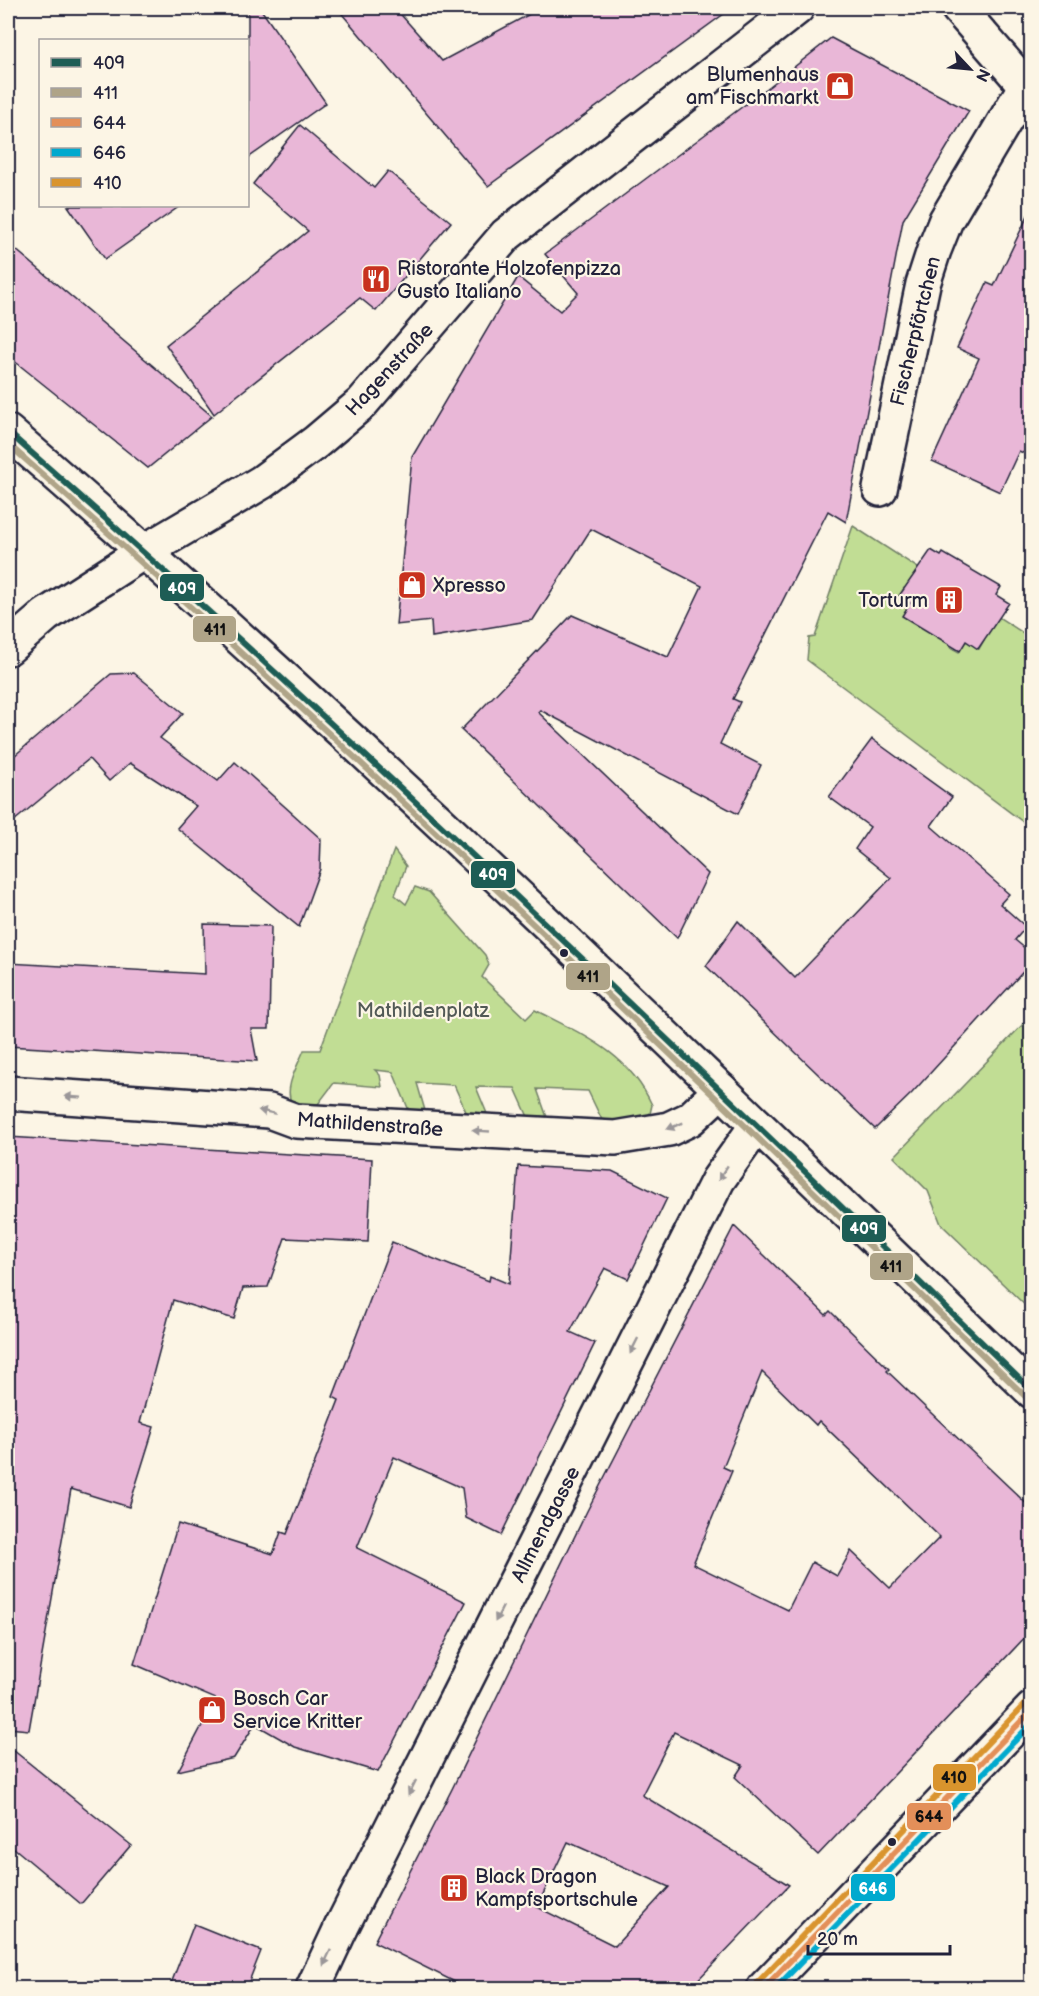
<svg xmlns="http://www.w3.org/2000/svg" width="1039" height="1996" font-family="'Balsamiq Sans',sans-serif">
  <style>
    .green { fill: #c1dd94; stroke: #728068; stroke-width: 1.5 }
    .building { fill: #e9b7d7; stroke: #22223b; stroke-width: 1.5; fill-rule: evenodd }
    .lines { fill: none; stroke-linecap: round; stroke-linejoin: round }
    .minor-casing { stroke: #22223b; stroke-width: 38 }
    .tertiary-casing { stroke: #22223b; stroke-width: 38 }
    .secondary-casing { stroke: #22223b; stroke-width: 38 }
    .minor { stroke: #fcf5e5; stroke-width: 33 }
    .tertiary { stroke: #fcf5e5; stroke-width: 33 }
    .secondary { stroke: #fcf5e5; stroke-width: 33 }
    .bus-1-casing { stroke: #fcf5e5; stroke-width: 10 }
    .bus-2-casing { stroke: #fcf5e5; stroke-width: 10 }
    .bus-3-casing { stroke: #fcf5e5; stroke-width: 10 }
    .bus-4-casing { stroke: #fcf5e5; stroke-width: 10 }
    .bus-5-casing { stroke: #fcf5e5; stroke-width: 10 }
    .bus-1 { stroke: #1e5d55; stroke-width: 6 }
    .bus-2 { stroke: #afa488; stroke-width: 6 }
    .bus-3 { stroke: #e38f59; stroke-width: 6 }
    .bus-4 { stroke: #00a9ce; stroke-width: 6 }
    .bus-5 { stroke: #d9942d; stroke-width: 6 }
    .oneway { fill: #9a9698 }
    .bus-dot { fill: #22223b; stroke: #fcf5e5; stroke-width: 2 }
    .labels { text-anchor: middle; stroke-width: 4.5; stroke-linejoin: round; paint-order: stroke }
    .poi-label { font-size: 20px; fill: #22223b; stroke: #fcf5e5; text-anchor: start }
    .street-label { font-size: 20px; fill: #22223b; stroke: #fcf5e5 }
    .park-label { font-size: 20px; fill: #525a56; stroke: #fcf5e5 }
    .line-badge { stroke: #fcf5e5; stroke-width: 2 }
    .badge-label { font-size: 16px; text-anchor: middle; font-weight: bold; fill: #fff }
    .pale-badge-label { font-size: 16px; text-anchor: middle; font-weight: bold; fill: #111 }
  </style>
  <rect width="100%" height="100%" fill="#fcf5e5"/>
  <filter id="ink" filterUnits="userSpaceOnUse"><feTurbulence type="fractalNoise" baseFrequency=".0167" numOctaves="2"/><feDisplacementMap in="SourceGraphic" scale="12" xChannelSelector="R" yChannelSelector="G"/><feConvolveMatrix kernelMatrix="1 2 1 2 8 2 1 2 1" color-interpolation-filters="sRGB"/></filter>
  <g filter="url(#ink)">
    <g class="green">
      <polygon points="853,526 932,577 904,588 899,596 958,634 950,647 959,652 966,641 979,649 984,640 972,632 986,609 1031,638 1031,828 807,660 809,638 815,637"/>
      <path d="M394,850l12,16 -11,29 11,9 9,-17 14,5 56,63 4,10 -7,12 44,42 9,-9c48,25 93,42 117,95l-3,13 -8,3 -38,1 -15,-31 -51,-2 11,31 -19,-1 -14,-31 -39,-1 12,29h-20l-14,-31 -37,-2 9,31 -16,-1 -17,-41 -18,-2 5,5 2,12 -48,-4 -19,25 -23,-5c-9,-14 6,-38 12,-53h16z"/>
      <polygon points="1031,1016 1031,1311 941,1224 928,1191 894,1157"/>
    </g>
    <g class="building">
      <polygon points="248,8 260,8 326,103 248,158"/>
      <polygon points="337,8 395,8 442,61 541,8 732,8 488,186"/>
      <polygon points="831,38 969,111 903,220 846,522 828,511 733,699 740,702 720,744 761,765 738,814 540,710 538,712 708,874 677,938 461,730 572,615 668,657 702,586 591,529 533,620 432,637 431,621 396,625 412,457 518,277 560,311 578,293 545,254 770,86"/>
      <polygon points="300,125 374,188 388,171 451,222 376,311 360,298 214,414 166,345 308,231 253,184"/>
      <polygon points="68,206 180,206 105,259"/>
      <polygon points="1032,207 1032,457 1019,451 1000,492 932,461 979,358 957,348 987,283 994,286"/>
      <polygon points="8,243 212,416 148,468 8,356"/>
      <polygon points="931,550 941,556 943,553 1001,587 996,595 1009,603 978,649 966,641 960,651 902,616 910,603 899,596"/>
      <polygon points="134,673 183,713 160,738 218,781 235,762 321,839 320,869 299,927 177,828 196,806 130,763 109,781 89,759 8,826 8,761 111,674"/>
      <polygon points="872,739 952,797 931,826 1009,894 1000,904 1026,927 1015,940 1032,954 1032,962 912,1093 875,1129 706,966 738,921 795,978 891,878 855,849 870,827 829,797"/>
      <polygon points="204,924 271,926 269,1029 251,1029 257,1061 8,1046 8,963 205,974"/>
      <polygon points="8,1137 372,1159 368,1242 285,1238 268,1287 243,1288 234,1319 173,1300 140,1423 154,1427 129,1507 71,1489 29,1730 8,1728"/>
      <polygon points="518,1166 612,1171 667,1198 628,1279 605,1268 570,1332 595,1343 501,1535 466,1518 462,1488 394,1457 357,1548 466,1602 378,1772 295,1747 255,1724 234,1758 178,1771 216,1699 134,1664 178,1524 273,1554 281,1532 287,1534 339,1400 333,1397 392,1242 489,1281 490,1276 509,1284"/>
      <path d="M734,1226l92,89 4,-4 59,58 -2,2 145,138v121l-214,225 -83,-78 8,-12 -69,-33 -32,63 147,90 -100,104h-220l-95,-47 78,-153 135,-278zM762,1372l54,53 3,-4 121,116 -50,51 -39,-37 -14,25 -25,-14 -24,48 -95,-46 39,-93 -9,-4zM568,1842l101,45 -54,59 -78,-39z"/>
      <polygon points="8,1746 131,1845 81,1904 8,1843"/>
      <polygon points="194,1924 261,1951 246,1989 169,1989"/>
    </g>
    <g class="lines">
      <g class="minor-casing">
        <g id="minor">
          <polyline points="958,8 1032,93"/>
          <polyline points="880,489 923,284 934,250 946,220 1025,87"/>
          <polyline points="8,648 46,615 145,551"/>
          <polyline points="8,1093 269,1111 296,1121 615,1138 669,1129 690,1119 721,1090"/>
        </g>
      </g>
      <g class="tertiary-casing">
        <g id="tertiary">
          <polyline points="145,551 262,482 316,442 362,403 506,235 797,8"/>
          <polyline points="313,1988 341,1928"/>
        </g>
      </g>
      <g class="secondary-casing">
        <g id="secondary">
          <path d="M8,432c353,306 688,633 1024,959"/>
          <polyline points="341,1928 718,1180 757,1125"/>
          <polyline points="764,1988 1032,1709"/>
        </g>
      </g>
      <use href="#minor" class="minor"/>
      <use href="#tertiary" class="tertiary"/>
      <use href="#secondary" class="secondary"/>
      <g class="bus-1-casing">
        <path id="bus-1" d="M8,432c351,309 688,633 1024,959"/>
      </g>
      <g class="bus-2-casing">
        <path id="bus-2" d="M8,444c349,307 684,629 1018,953"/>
      </g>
      <g class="bus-3-casing">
        <polyline id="bus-3" points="764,1988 1032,1710"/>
      </g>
      <g class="bus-4-casing">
        <polyline id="bus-4" points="776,1988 1032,1723"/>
      </g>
      <g class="bus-5-casing">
        <polyline id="bus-5" points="758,1982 1026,1703"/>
      </g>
      <use href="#bus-1" class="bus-1"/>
      <use href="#bus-2" class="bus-2"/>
      <use href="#bus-3" class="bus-3"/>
      <use href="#bus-4" class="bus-4"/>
      <use href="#bus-5" class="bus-5"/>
    </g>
    <defs><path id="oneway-solid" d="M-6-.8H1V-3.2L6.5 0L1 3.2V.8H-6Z" transform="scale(1.5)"/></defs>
    <g class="oneway">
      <use href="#oneway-solid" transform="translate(73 1097) rotate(-176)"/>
      <use href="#oneway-solid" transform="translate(267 1112) rotate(-168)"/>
      <use href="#oneway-solid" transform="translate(675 1126) rotate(157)"/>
      <use href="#oneway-solid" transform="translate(481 1131) rotate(-177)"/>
      <use href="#oneway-solid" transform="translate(723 1173) rotate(122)"/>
      <use href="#oneway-solid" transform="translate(634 1346) rotate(117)"/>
      <use href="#oneway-solid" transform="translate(499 1614) rotate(117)"/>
      <use href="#oneway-solid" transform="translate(412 1788) rotate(117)"/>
      <use href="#oneway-solid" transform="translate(327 1958) rotate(115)"/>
    </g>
  </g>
  <defs>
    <g id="shop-square" transform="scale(1.5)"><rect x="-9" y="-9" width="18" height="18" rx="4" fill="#c8321e" stroke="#fcf5e5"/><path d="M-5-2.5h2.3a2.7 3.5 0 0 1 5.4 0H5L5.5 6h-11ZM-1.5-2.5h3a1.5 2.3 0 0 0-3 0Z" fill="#fff"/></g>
    <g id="restaurant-square" transform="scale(1.5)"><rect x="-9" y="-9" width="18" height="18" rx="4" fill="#c8321e" stroke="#fcf5e5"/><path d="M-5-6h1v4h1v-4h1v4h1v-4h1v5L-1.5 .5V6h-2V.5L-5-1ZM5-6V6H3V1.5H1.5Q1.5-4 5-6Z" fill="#fff"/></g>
    <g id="building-square" transform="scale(1.5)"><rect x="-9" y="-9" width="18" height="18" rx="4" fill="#c8321e" stroke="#fcf5e5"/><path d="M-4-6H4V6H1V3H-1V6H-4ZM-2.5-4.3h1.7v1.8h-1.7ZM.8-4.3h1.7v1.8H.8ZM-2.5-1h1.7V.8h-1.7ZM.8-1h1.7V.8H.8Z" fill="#fff"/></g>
  </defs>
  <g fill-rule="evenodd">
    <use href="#shop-square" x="840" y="86"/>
    <use href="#restaurant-square" x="376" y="279"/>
    <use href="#shop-square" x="412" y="585"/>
    <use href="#building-square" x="949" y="600"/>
    <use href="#shop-square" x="212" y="1710"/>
    <use href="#building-square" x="454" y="1888"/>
  </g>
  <g class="bus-dot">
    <circle cx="564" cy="953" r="5"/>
    <circle cx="892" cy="1842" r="5"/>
  </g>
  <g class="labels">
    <g class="poi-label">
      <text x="819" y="81" text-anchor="end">Blumenhaus<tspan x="819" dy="23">am Fischmarkt</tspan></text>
      <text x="397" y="275">Ristorante Holzofenpizza<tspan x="397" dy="23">Gusto Italiano</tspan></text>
      <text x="433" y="592">Xpresso</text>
      <text x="928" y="607" text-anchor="end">Torturm</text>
      <text x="233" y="1705">Bosch Car<tspan x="233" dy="23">Service Kritter</tspan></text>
      <text x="475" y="1883">Black Dragon<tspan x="475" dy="23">Kampfsportschule</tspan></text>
    </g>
    <g class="street-label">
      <text transform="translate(915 331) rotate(-76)" y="7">Fischerpförtchen</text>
      <text transform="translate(389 369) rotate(-47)" y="7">Hagenstraße</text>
      <text transform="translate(370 1124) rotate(4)" y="7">Mathildenstraße</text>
      <text transform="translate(545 1524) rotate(-63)" y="7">Allmendgasse</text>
    </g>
    <g class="park-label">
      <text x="423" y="1017">Mathildenplatz</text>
    </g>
  </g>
  <g class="line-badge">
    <rect x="159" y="573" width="46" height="29" rx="6" fill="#1e5d55"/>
    <rect x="192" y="615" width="45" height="28" rx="6" fill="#afa488"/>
    <rect x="470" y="860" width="46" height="29" rx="6" fill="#1e5d55"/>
    <rect x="565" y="962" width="46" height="29" rx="6" fill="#afa488"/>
    <rect x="841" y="1214" width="46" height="29" rx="6" fill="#1e5d55"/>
    <rect x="869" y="1252" width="45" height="29" rx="6" fill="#afa488"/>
    <rect x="932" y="1763" width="45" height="29" rx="6" fill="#d9942d"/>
    <rect x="906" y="1802" width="46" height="29" rx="6" fill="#e38f59"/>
    <rect x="850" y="1873" width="46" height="29" rx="6" fill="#00a9ce"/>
  </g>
  <g class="badge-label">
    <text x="182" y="594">409</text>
    <text x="493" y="880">409</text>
    <text x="864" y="1234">409</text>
    <text x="873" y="1894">646</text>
  </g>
  <g class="pale-badge-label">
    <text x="215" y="635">411</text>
    <text x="588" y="982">411</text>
    <text x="891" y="1272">411</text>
    <text x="954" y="1783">410</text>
    <text x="929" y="1822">644</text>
  </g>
  <rect width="1039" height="1996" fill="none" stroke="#fcf5e5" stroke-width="30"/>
  <rect x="15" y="15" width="1009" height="1966" fill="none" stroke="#22223b" stroke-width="2" filter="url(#ink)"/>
  <rect x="39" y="39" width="210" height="168" fill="#fcf5e5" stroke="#a5a1a1" stroke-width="1.5"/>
  <rect x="51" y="58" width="30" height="9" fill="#1e5d55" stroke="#a5a1a1" stroke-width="1.5"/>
  <text x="93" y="69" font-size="18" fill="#22223b">409</text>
  <rect x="51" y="88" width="30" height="9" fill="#afa488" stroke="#a5a1a1" stroke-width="1.5"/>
  <text x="93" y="99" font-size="18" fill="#22223b">411</text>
  <rect x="51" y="118" width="30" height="9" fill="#e38f59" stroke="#a5a1a1" stroke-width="1.5"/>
  <text x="93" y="129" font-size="18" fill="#22223b">644</text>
  <rect x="51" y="148" width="30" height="9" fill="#00a9ce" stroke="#a5a1a1" stroke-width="1.5"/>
  <text x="93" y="159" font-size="18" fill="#22223b">646</text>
  <rect x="51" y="178" width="30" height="9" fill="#d9942d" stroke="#a5a1a1" stroke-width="1.5"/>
  <text x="93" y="189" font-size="18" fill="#22223b">410</text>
  <g transform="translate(970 69) rotate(116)" stroke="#fcf5e5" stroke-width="4.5" paint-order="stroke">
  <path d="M0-4.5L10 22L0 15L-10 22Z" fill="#22223b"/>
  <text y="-9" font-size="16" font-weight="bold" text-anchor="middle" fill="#22223b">N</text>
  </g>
  <path d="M808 1945v9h142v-9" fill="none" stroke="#22223b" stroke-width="3"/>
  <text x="817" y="1945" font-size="18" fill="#22223b" stroke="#fcf5e5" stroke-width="4.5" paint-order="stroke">20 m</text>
</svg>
